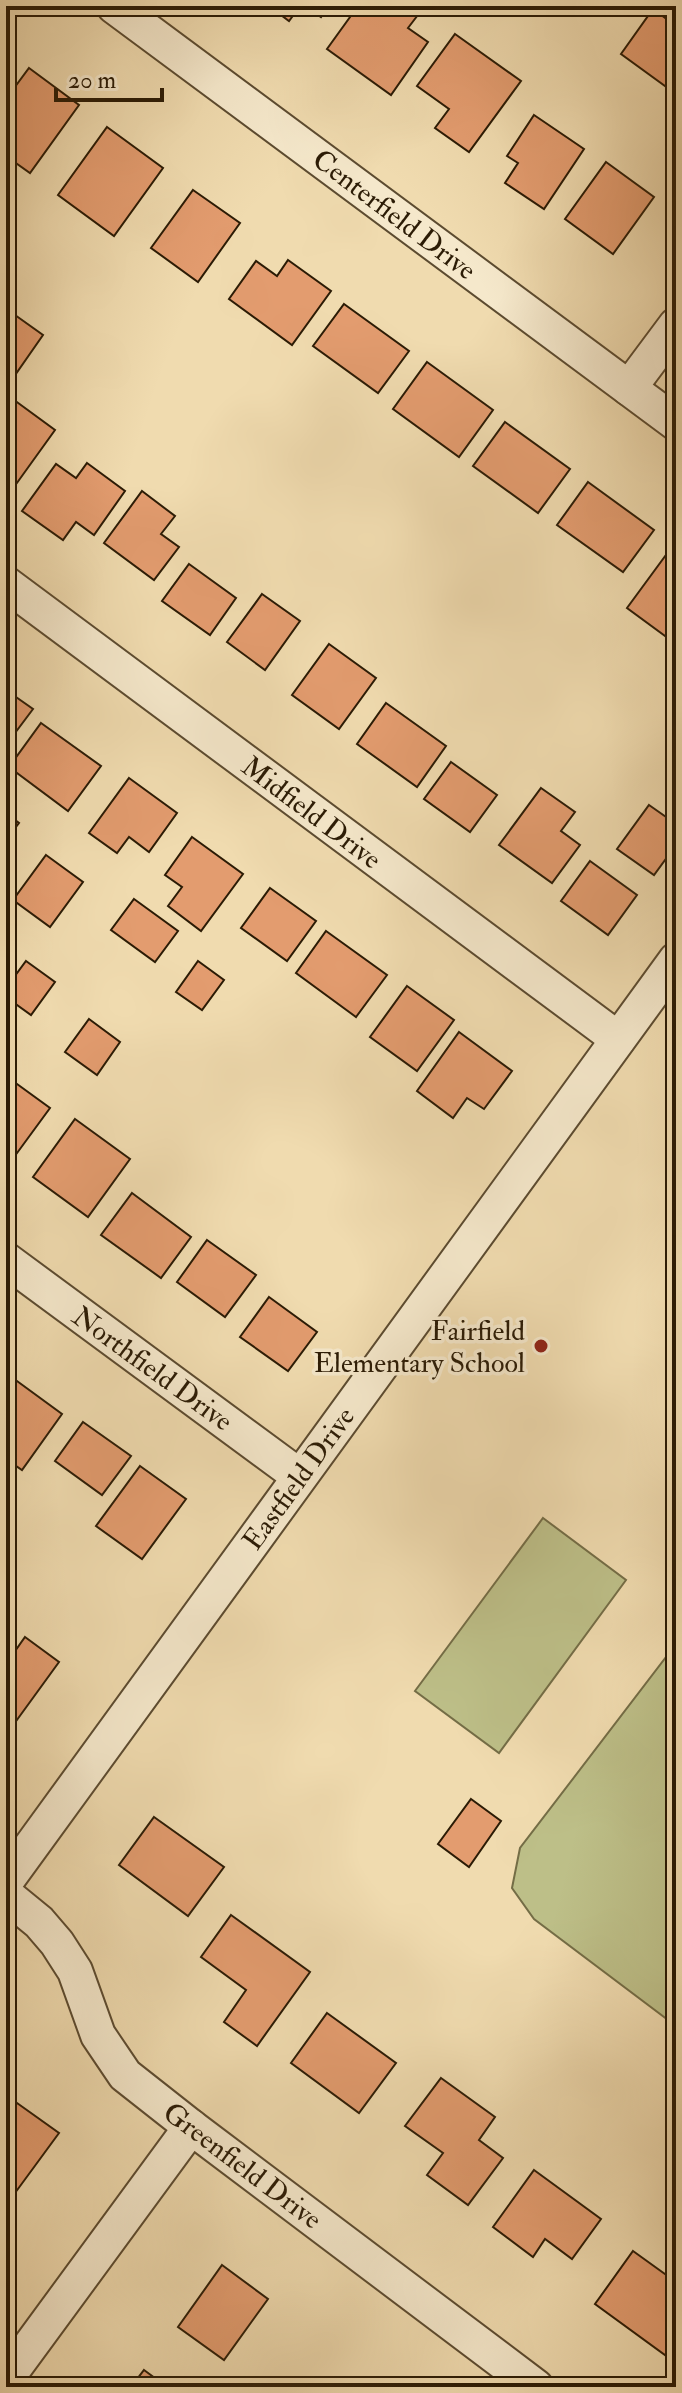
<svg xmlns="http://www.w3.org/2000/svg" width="682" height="2393" font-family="'IM FELL Double Pica',serif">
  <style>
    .green { fill: #bdbf88; stroke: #746d46; stroke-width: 2 }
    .building { fill: #e39c6f; stroke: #2b1b05; stroke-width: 2 }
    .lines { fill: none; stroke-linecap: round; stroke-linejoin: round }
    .street-casing { stroke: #5c4b30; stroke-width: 38 }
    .street { stroke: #f5e8cb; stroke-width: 34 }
    .poi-dot { fill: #8f2418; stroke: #f5e8cb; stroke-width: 3 }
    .labels { text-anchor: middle; stroke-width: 7; stroke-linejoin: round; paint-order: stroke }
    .street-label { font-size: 28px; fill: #2b1b05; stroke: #f5e8cb }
    .poi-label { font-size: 28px; fill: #2b1b05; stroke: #f5e8cb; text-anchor: end }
  </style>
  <rect width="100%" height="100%" fill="#f0dbaf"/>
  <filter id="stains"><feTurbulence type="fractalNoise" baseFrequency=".0025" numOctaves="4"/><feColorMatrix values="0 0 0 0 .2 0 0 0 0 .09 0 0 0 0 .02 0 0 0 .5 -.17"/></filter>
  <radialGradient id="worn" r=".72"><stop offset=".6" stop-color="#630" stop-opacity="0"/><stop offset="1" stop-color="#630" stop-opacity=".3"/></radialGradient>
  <g class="green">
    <polygon points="543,1518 626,1580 499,1753 415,1691"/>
    <polygon points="676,1644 676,2026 534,1919 512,1888 520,1848"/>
  </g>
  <g class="building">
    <polygon points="269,6 300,6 289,21"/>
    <polygon points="305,6 329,6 321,17"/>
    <polygon points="358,6 378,6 386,12 390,6 424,7 408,28 428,42 391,95 327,49"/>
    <polygon points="653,9 676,26 676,94 621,54"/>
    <polygon points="455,34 521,81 469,152 435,128 449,109 417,86"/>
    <polygon points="29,68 79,105 30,173 6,156 6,99"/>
    <polygon points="534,115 584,149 544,209 505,183 518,163 507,156"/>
    <polygon points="107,127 163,168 114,236 58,195"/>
    <polygon points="606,162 654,197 613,254 565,219"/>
    <polygon points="193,190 240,223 198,282 151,248"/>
    <polygon points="288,260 331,291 292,345 229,299 256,261 277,276"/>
    <polygon points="344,304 409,351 378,393 313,346"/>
    <polygon points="15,315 43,335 13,378 6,373 6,327"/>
    <polygon points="427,362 493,410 459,457 393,409"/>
    <polygon points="10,397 55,430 9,494 6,492 6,403"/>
    <polygon points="505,422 570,469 538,513 473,466"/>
    <polygon points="87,463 125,491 94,535 76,522 63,540 22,511 56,464 76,478"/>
    <polygon points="588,482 654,530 623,572 557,525"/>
    <polygon points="142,491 175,516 161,534 179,547 154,580 104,543"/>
    <polygon points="674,544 676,546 676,644 627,608"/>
    <polygon points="189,564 236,598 210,635 162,601"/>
    <polygon points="262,594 300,621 265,670 227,642"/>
    <polygon points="329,644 376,678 339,729 292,695"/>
    <polygon points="6,690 33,709 6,745"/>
    <polygon points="386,703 446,746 417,787 357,744"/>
    <polygon points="41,723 101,766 68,811 9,767"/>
    <polygon points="451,762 497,795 470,832 424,799"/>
    <polygon points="129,778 177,813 149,852 129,837 117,853 89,833"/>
    <polygon points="541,788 575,812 561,831 580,845 552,883 499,845"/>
    <polygon points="649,805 676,824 676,845 654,875 617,849"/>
    <polygon points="6,813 19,823 6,840"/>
    <polygon points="192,837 243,874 201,931 168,906 182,887 165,875"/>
    <polygon points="46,855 83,882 50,927 13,900"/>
    <polygon points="590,861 637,895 608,935 561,901"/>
    <polygon points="270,888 316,921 287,961 241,928"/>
    <polygon points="134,899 178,931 155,962 111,930"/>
    <polygon points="326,931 387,975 356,1017 296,973"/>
    <polygon points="26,961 55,982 31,1015 6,997 6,988"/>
    <polygon points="198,961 224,980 202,1010 176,992"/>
    <polygon points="407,986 454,1020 417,1071 370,1037"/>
    <polygon points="89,1019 120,1042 97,1075 65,1052"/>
    <polygon points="459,1032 512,1071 484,1109 467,1098 453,1118 417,1091"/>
    <polygon points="6,1076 50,1108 9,1164 6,1162"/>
    <polygon points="75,1119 130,1159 88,1217 33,1177"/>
    <polygon points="132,1193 191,1237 161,1278 101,1235"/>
    <polygon points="207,1240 256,1275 225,1317 177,1282"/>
    <polygon points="269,1297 317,1332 288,1371 240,1337"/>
    <polygon points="6,1373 62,1414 22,1470 6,1459"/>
    <polygon points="83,1422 131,1456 102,1495 55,1461"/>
    <polygon points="140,1466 186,1499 142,1559 96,1526"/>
    <polygon points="25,1637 59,1662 6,1735 6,1664"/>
    <polygon points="471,1799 501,1821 469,1867 438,1844"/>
    <polygon points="154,1817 224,1867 188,1916 119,1865"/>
    <polygon points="231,1915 310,1972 257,2046 224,2022 246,1990 201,1957"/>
    <polygon points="327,2013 396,2063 359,2113 291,2063"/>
    <polygon points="441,2078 495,2117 479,2140 503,2158 468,2205 427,2175 443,2153 405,2126"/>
    <polygon points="17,2103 59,2133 15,2193 6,2187 6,2119"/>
    <polygon points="534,2170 601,2219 572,2259 545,2239 533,2257 493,2227"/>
    <polygon points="633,2251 676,2282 676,2340 665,2355 595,2304"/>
    <polygon points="222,2265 268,2299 224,2360 178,2327"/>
    <polygon points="144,2370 167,2387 131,2387"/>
  </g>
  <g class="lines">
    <g class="street-casing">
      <g id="street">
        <polyline points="114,6 676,423"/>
        <polyline points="629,388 676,325"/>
        <polyline points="6,584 618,1039"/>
        <polyline points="6,1260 299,1476"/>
        <polyline points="6,1881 676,960"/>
        <polyline points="6,1895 39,1922 57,1943 75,1971 98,2035 125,2075 191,2127 536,2387"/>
        <polyline points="6,2379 191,2127"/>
      </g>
    </g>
    <use href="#street" class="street"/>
  </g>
  <circle class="poi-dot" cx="541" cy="1346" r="8"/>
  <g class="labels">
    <g class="street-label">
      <text transform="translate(395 214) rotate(37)" y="10">Centerfield Drive</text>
      <text transform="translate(312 812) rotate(37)" y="10">Midfield Drive</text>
      <text transform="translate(153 1368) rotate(36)" y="10">Northfield Drive</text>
      <text transform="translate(298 1478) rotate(-54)" y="10">Eastfield Drive</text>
      <text transform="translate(243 2165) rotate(37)" y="10">Greenfield Drive</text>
    </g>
    <g class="poi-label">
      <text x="525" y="1340">Fairfield<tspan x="525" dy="32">Elementary School</tspan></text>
    </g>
  </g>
  <rect width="682" height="2393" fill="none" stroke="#f0dbaf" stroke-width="32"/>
  <rect x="8" y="8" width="666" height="2377" fill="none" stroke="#2b1b05" stroke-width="4"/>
  <rect x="16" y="16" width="650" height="2361" fill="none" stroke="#2b1b05" stroke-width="2"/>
  <path d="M56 88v12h106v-12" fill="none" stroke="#2b1b05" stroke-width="4"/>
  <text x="68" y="88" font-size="24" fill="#2b1b05" stroke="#f5e8cb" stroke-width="6" paint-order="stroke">20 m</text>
  <rect width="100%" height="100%" filter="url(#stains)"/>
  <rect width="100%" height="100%" fill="url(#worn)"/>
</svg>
